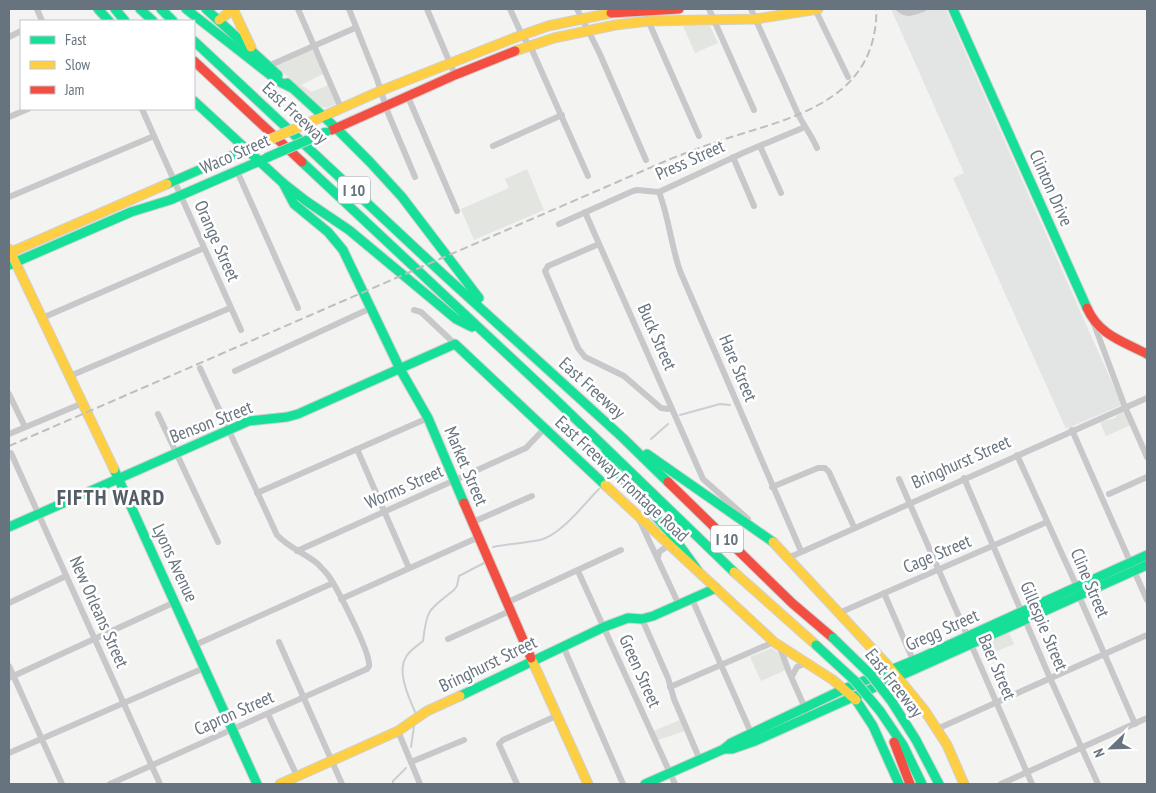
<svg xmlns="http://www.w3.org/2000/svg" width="1156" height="793" font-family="'PT Sans Narrow',sans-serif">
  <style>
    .built { fill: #e3e5e5 }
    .green { fill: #e2e5e0 }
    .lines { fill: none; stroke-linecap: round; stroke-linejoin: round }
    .stream { stroke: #c9cfd2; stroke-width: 2 }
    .fast-casing { stroke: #d0d1d1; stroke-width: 11 }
    .slow-casing { stroke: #d0d1d1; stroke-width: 11 }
    .jam-casing { stroke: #d0d1d1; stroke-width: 11 }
    .street { stroke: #c8c8ca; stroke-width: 6 }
    .fast { stroke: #16e098; stroke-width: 9 }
    .slow { stroke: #ffcf43; stroke-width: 9 }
    .jam { stroke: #f24e42; stroke-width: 9 }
    .rail { stroke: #bdbebf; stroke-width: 2; stroke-dasharray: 8 4; stroke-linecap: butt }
    .fast-bridge-casing { stroke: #d0d1d1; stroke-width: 11; stroke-linecap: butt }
    .slow-bridge-casing { stroke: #d0d1d1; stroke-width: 11; stroke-linecap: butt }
    .fast-bridge { stroke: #16e098; stroke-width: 9 }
    .slow-bridge { stroke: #ffcf43; stroke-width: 9 }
    .labels { text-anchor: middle; stroke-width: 5; stroke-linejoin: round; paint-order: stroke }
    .shield { fill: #fff; stroke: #959da5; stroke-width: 1 }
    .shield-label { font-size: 16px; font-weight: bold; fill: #67737f }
    .street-label { font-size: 18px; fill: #67737f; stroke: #fff }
    .district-label { font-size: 22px; font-weight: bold; letter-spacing: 1px; fill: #545d65; stroke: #fff }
  </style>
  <rect width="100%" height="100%" fill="#f3f3f2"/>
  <polygon class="built" points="891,9 946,9 1122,405 1066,429 953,178 964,173"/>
  <g class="green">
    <polygon points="683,26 710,26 718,43 695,53"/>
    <polygon points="312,50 323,74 301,85 312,92 328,85 336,104 326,108 320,106 276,66 279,63"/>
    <polygon points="527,169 544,210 474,240 461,209 509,188 505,179"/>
    <polygon points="1124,412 1125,412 1131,425 1106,436 1100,422 1115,418 1117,415"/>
    <polygon points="1009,633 1014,644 995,652 990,641"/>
    <polygon points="772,648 780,654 786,670 761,681 750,657"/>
    <polygon points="680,720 685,731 658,740 654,731"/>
  </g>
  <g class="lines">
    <g class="stream">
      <polyline points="680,415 720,404 730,405"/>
      <polyline points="651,439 668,424"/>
      <path d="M493,547c15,-3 31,-4 47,-7 21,-5 44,-36 59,-51"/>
      <path d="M416,714c-6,-14 -20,-42 -10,-57 4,-7 11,-11 17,-16 4,-33 5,-30 31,-51l3,-4 2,-10 25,-13"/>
      <polyline points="411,747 414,726"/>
      <polyline points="393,784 393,781 406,768"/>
    </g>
    <g class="fast-casing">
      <g id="fast">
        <polyline points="98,9 109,21"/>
        <polyline points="115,9 125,21"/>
        <polyline points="140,9 153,21"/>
        <polyline points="161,9 173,21"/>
        <polyline points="186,9 278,81 292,88"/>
        <polyline points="206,9 278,75"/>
        <polyline points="953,9 1087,308"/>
        <polyline points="194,41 444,275 623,438 668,482"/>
        <polyline points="287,83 336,128"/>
        <polyline points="194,101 283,183 294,204 328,232 343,250 400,369 428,418 464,503"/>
        <polyline points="336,128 370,162 402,197 479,298"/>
        <polyline points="302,162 554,398 734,572"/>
        <polyline points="283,183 306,201 349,230 456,319 472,327"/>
        <polyline points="167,184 249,148"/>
        <polyline points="9,265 131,212 170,200 262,160"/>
        <polyline points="647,454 773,542"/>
        <polyline points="602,455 672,535 698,571"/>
        <polyline points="114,469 257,784"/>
        <polyline points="9,527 249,421 287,417 298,414 455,344 605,485"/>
        <polyline points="460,696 604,627 628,618 642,619 653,616 716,588"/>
        <polyline points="856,700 873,726 899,784"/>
        <polyline points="880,711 903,745 922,784"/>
        <polyline points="916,740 939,784"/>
        <polyline points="724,749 732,749 755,741 1147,565"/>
        <polyline points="645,784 724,749 731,743 844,689 920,658 1147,555"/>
      </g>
    </g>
    <g class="slow-casing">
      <g id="slow">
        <polyline points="233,9 251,47"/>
        <polyline points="219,20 227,14 230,9"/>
        <polyline points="515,51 554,38 615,25 649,21 756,19 818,9"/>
        <polyline points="315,120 380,91 514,38 548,26 611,13"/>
        <polyline points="9,249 114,469"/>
        <polyline points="9,253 167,184"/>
        <polyline points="605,485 774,642 833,680 856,700"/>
        <polyline points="773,542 891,669 925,711 947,745 964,784"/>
        <polyline points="734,572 816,645"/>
        <polyline points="531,658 588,784"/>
        <polyline points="280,784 398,731 427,711 460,696"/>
      </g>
    </g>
    <g class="jam-casing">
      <g id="jam">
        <polyline points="611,13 679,9"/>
        <polyline points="194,61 302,162"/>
        <polyline points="332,130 455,75 515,51"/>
        <path d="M1087,308c12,27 35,33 60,46"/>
        <polyline points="668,482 792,603 833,638"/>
        <polyline points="464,503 531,658"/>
        <polyline points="894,742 910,784"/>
      </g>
    </g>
    <g class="street">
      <polyline points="37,9 42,21"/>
      <polyline points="298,9 341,108"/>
      <polyline points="349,9 377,79 388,113 415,177"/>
      <polyline points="427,9 455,75"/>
      <polyline points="510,9 522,35 532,50 588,176"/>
      <polyline points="577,9 599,52 646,160"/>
      <polyline points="709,9 754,110"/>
      <path d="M751,9l47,105c6,12 14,22 19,34"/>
      <polyline points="815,9 848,77"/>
      <path d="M899,9c8,7 15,3 24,0"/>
      <polyline points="647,18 699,136"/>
      <polyline points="9,37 21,31"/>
      <polyline points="268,66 355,28"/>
      <polyline points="408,97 457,211"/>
      <polyline points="142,109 241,330"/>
      <polyline points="9,117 28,109"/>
      <polyline points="493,146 562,115"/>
      <polyline points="760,146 781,193"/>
      <polyline points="733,157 754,206"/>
      <polyline points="237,171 298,308"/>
      <path d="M659,192c10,26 12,53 21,79l121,280"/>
      <polyline points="9,197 154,136"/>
      <polyline points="585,212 703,479 748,519"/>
      <polyline points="559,224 633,191 637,190 659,192 745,152 805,127"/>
      <polyline points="599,244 548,266 545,271 578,348 585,357 624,376 661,408 668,409 671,408"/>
      <polyline points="414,310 421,312 455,344"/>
      <polyline points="42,318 204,248"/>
      <polyline points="1094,324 1125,407 1147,457"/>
      <polyline points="235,371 371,308"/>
      <polyline points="70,376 230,308"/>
      <polyline points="9,394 25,427"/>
      <polyline points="158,414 218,542"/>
      <polyline points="1072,430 1147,600"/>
      <polyline points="9,434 83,403"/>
      <polyline points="357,449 409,568"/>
      <polyline points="11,453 160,784"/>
      <polyline points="1017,455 1077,587 1079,596 1135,724"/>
      <polyline points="964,478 1050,678 1098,784"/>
      <polyline points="899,479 1032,784"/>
      <polyline points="772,487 818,468 825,468 829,472 854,527"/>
      <polyline points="257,493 428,418"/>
      <polyline points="1109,494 1147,477"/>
      <polyline points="639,519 679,605"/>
      <polyline points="473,522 532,496"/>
      <polyline points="297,551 526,448 544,429"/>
      <polyline points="658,558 659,552 669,545"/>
      <polyline points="788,558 1147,398"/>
      <polyline points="578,571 675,784"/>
      <polyline points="884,593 913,660"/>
      <polyline points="341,599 479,537"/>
      <polyline points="692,599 752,735"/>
      <polyline points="9,603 66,576"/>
      <polyline points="506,603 621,550"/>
      <polyline points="839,613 1047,522"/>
      <polyline points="642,619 668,678 674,699 700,760"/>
      <polyline points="448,639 510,611"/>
      <polyline points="279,642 342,784"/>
      <polyline points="195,645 333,583"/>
      <polyline points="779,645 789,672 809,717"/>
      <polyline points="563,646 623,784"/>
      <polyline points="9,666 62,784"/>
      <polyline points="792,676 797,667 805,663"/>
      <polyline points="9,678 175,602"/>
      <polyline points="670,687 774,642"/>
      <polyline points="268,714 297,776"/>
      <polyline points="937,729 1147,635"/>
      <polyline points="398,731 420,784"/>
      <polyline points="9,753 204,668"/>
      <polyline points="411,762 464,740"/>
      <path d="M110,784l257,-115 2,-3c2,-13 -32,-78 -41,-91 -3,-4 -7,-7 -10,-11 -13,-11 -29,-16 -41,-29l-77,-167"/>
      <polyline points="517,784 499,744 503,740 556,716"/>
      <polyline points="1001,784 1147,718"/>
    </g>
    <use href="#fast" class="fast"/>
    <use href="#slow" class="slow"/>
    <use href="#jam" class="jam"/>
    <path class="rail" d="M9,446l652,-283c21,-9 43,-17 64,-24 56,-18 129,-33 147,-96 3,-11 5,-23 4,-34"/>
    <g class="fast-bridge-casing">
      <g id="fast-bridge">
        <polyline points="266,158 326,132"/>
        <polyline points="833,638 871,675 892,702 916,740"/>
        <polyline points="816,645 855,681 880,711"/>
      </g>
    </g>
    <g class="slow-bridge-casing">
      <polyline id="slow-bridge" points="257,145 315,120"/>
    </g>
    <use href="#fast-bridge" class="fast-bridge"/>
    <use href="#slow-bridge" class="slow-bridge"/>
  </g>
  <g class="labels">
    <g class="shield">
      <rect x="338" y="176.5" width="32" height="27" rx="4"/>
      <rect x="711" y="525.5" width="32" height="27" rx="4"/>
    </g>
    <g class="shield-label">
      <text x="354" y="196">I 10</text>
      <text x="727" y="545">I 10</text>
    </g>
    <g class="street-label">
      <text transform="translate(295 113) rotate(43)" y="6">East Freeway</text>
      <text transform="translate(235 154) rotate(-24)" y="6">Waco Street</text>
      <text transform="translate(690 160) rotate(-24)" y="6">Press Street</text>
      <text transform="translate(1051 188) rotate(66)" y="6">Clinton Drive</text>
      <text transform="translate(217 241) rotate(66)" y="6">Orange Street</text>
      <text transform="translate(657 337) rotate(66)" y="6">Buck Street</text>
      <text transform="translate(738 368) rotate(67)" y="6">Hare Street</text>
      <text transform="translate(592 388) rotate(42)" y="6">East Freeway</text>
      <text transform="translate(211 422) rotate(-21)" y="6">Benson Street</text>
      <text transform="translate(961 462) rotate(-24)" y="6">Bringhurst Street</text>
      <text transform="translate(466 466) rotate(67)" y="6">Market Street</text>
      <text transform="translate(622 479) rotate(43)" y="6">East Freeway Frontage Road</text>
      <text transform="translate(404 487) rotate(-24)" y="6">Worms Street</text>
      <text transform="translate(937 554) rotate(-23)" y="6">Cage Street</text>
      <text transform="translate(175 563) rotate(65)" y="6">Lyons Avenue</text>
      <text transform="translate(1090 583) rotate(67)" y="6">Cline Street</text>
      <text transform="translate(99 612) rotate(66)" y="6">New Orleans Street</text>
      <text transform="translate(1044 626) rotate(67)" y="6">Gillespie Street</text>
      <text transform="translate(942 630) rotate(-24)" y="6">Gregg Street</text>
      <text transform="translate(488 664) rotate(-26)" y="6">Bringhurst Street</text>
      <text transform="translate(997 667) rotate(67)" y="6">Baer Street</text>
      <text transform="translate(640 671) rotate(66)" y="6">Green Street</text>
      <text transform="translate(894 683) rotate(52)" y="6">East Freeway</text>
      <text transform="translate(234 713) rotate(-24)" y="6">Capron Street</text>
    </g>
    <g class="district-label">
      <text x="111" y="505">FIFTH WARD</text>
    </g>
  </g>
  <rect width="1156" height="793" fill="none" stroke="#67737f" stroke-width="20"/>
  <rect x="20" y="20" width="175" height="90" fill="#ffffff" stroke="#c2c7cc"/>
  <rect x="30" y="36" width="25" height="8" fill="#16e098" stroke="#c2c7cc"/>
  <text x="65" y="45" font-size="15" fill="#67737f">Fast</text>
  <rect x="30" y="61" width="25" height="8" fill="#ffcf43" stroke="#c2c7cc"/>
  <text x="65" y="70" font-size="15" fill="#67737f">Slow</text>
  <rect x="30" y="86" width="25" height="8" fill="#f24e42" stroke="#c2c7cc"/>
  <text x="65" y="95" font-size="15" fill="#67737f">Jam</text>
  <g transform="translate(1111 748) rotate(247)" stroke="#ffffff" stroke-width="4" paint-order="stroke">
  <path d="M0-4L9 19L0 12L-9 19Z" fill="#67737f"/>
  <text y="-8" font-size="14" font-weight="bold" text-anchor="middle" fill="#67737f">N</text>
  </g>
</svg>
